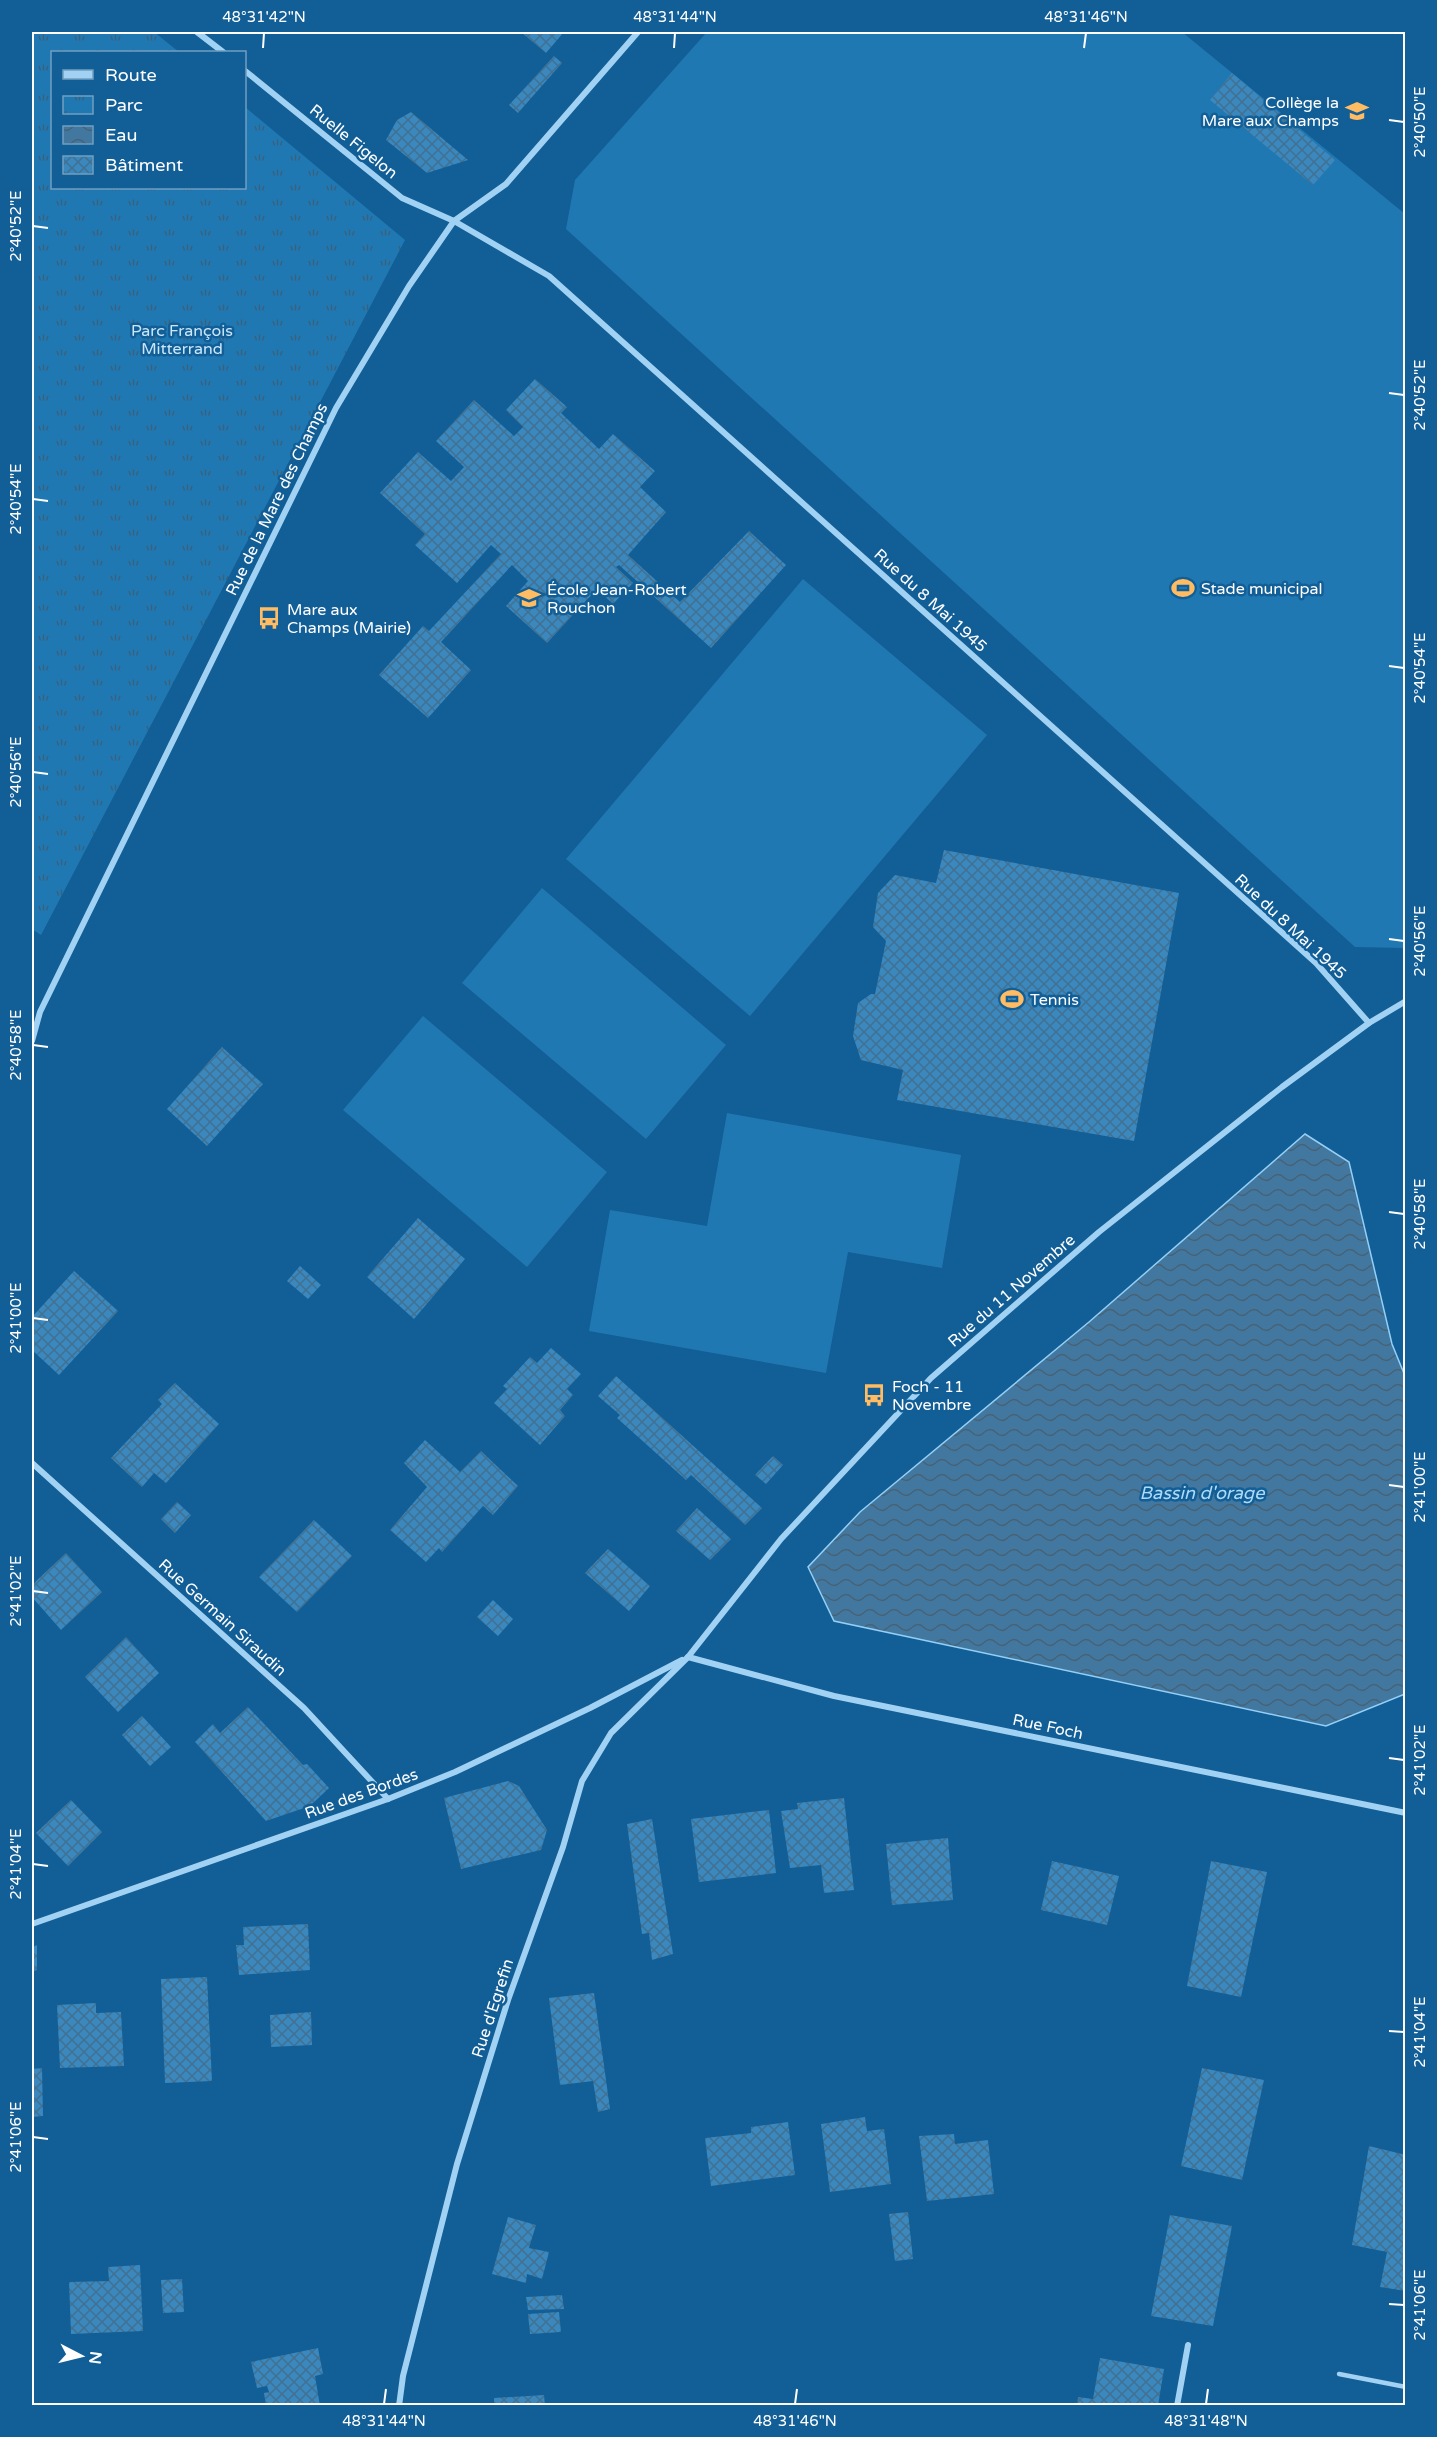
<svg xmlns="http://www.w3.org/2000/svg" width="1437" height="2437" font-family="'Varela Round',sans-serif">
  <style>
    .grass { fill: #2078b3 }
    .park { fill: url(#park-tufts) }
    .water { fill: url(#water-waves); stroke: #93cff6; stroke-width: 1.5 }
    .building { fill: url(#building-cross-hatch) }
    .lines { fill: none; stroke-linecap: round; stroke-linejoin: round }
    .lane { stroke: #a1d2f3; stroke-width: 4.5 }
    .street { stroke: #a1d2f3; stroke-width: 6 }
    .ticks { fill: none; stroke: #fff; stroke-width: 2 }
    .labels { text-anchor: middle; stroke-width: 5; stroke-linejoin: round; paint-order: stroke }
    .poi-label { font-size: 16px; fill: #fff; stroke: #125e96; text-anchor: start }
    .street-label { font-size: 16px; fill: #fff; stroke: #125e96 }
    .park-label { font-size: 16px; fill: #c9e8fd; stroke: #125e96 }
    .water-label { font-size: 18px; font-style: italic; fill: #aedbfa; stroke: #125e96 }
    .neatline { fill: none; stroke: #fff; stroke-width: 2 }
    .ticks-label { font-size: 15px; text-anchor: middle; fill: #fff }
  </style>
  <defs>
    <pattern id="park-tufts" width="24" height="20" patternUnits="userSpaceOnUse" patternTransform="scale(1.5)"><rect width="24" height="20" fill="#2078b3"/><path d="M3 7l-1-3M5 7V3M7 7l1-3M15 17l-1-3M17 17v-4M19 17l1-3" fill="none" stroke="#366280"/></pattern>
    <pattern id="water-waves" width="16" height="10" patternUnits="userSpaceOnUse" patternTransform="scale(1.5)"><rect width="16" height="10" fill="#4278a0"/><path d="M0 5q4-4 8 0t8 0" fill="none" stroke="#476276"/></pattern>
    <pattern id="building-cross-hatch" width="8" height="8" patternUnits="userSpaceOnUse" patternTransform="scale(1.5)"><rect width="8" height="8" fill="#3a88be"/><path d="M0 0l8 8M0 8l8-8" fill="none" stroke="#417090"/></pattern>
  </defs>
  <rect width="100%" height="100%" fill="#125e96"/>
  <g class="grass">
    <polygon points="707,32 1182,32 1405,214 1405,948 1355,947 566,229 575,180"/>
    <polygon points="803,579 987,735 750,1016 566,859"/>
    <polygon points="542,888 726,1045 646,1139 462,983"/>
    <polygon points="423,1016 607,1172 527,1267 343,1110"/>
    <polygon points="727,1113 961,1155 942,1268 848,1252 826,1373 589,1331 610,1210 707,1226"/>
  </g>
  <polygon class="park" points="32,32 154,32 179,52 52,52 52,188 244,188 245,107 405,240 41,935 32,929"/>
  <polygon class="water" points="1305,1134 1349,1162 1392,1344 1405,1376 1405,1694 1326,1726 834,1621 808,1567 860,1512 1089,1322"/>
  <g class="building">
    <polygon points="521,32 564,32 546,53"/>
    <polygon points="554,56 562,63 518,113 509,105"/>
    <polygon points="1232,73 1335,160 1313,185 1210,100"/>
    <polygon points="411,112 417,117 468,160 427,173 386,140 397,120"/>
    <polygon points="535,379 567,407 561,413 599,449 613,434 655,471 640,487 666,512 628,555 680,602 749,531 786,565 711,648 619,565 616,567 633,583 613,604 597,589 547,643 506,606 528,581 512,565 441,642 471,670 428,718 379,675 423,626 429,631 501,554 491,545 457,583 415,545 425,534 380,493 418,452 451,481 464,467 436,441 474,400 514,436 523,427 506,410"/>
    <polygon points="944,850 1179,893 1134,1141 897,1100 903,1070 861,1060 853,1036 858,1003 871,994 875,994 886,941 873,927 878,893 895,875 936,883"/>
    <polygon points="222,1047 263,1084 207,1146 167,1109"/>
    <polygon points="418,1218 465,1259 414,1319 367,1277"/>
    <polygon points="300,1266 321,1285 308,1299 287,1281"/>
    <polygon points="74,1271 118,1311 59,1375 32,1350 32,1317"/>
    <polygon points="551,1348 581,1374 567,1389 573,1395 560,1410 565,1416 540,1445 494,1403 507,1389 503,1386 530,1357 537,1363"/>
    <polygon points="616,1376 762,1508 745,1525 691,1475 686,1480 617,1418 620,1415 598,1396"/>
    <polygon points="175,1383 219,1424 166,1483 154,1473 142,1487 111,1458 162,1404 158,1400"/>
    <polygon points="425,1440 460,1472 481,1451 518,1486 493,1515 483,1506 442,1552 439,1548 426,1562 390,1530 427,1487 404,1463"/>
    <polygon points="773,1456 783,1465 766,1484 755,1475"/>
    <polygon points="177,1502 191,1515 175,1533 161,1519"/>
    <polygon points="697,1508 731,1539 710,1560 676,1531"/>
    <polygon points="314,1520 352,1556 297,1612 259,1577"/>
    <polygon points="608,1549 650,1586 629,1611 585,1573"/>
    <polygon points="66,1553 102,1592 61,1630 32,1597 32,1585"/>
    <polygon points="493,1600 513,1619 498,1636 477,1617"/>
    <polygon points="126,1637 159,1673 118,1712 85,1677"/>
    <polygon points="248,1707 303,1765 307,1764 329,1788 310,1806 266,1821 195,1742 213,1724 220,1733"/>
    <polygon points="142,1716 171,1747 150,1766 122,1735"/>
    <polygon points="508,1781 519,1786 547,1830 541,1850 461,1869 444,1798"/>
    <polygon points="844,1798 854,1890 824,1893 821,1865 790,1868 781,1811 798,1809 797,1803"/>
    <polygon points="71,1800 102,1832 68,1866 36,1833"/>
    <polygon points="769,1810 776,1873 699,1882 691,1819"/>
    <polygon points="652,1819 673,1954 652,1960 649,1933 642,1934 627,1824"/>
    <polygon points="948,1838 953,1900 892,1905 886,1844"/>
    <polygon points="1052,1861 1119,1876 1107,1925 1041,1910"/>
    <polygon points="1211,1861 1267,1872 1241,1997 1187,1986"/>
    <polygon points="308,1924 310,1970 239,1975 236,1945 244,1945 243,1927"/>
    <polygon points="37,1945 37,1970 32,1972 32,1947"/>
    <polygon points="207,1977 212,2081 165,2083 161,1979"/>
    <polygon points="594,1993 610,2109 598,2112 593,2081 560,2085 549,1998"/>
    <polygon points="96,2003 96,2013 121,2012 124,2066 60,2068 57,2005"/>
    <polygon points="311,2012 312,2045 271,2047 270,2015"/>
    <polygon points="42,2068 43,2116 32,2117 32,2069"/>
    <polygon points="1202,2068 1264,2080 1242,2180 1181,2166"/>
    <polygon points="865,2117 867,2131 884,2129 891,2184 830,2192 821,2124"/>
    <polygon points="788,2122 795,2175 711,2186 705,2138 751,2133 751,2127"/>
    <polygon points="954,2134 955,2144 988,2140 994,2194 927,2201 919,2136"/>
    <polygon points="1369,2146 1406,2155 1406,2291 1380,2287 1387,2252 1352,2245"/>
    <polygon points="908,2212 913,2259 895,2261 889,2214"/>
    <polygon points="1170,2215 1232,2226 1213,2326 1151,2316"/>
    <polygon points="508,2217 536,2225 529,2248 549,2252 542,2279 527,2274 526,2283 492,2274"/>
    <polygon points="140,2265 143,2331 71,2334 69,2282 109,2281 108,2267"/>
    <polygon points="182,2279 184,2312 163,2313 161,2280"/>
    <polygon points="562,2295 564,2309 528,2310 526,2297"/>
    <polygon points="559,2312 561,2332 530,2334 528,2314"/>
    <polygon points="318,2348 323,2374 315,2376 320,2406 266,2406 264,2393 269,2392 267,2386 257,2388 251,2362"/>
    <polygon points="1100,2358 1164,2369 1158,2406 1077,2406 1078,2397 1093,2399"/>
    <polygon points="544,2395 545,2406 494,2406 494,2398"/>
  </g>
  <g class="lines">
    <polyline class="lane" points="1339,2374 1406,2387"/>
    <g class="street">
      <polyline points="197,32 223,52"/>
      <polyline points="244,70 402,198 454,221 549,276 1316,963 1369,1023"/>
      <polyline points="32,1041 40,1012 336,408 409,286 454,221 506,184 638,32"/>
      <polyline points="32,1463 304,1708 388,1799"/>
      <polyline points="688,1657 834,1696 1406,1813"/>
      <polyline points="32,1924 388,1799 455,1772 590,1708 682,1660"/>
      <polyline points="399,2406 403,2376 457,2164 508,2000 563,1847 582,1781 611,1733 688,1657 781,1539 931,1378 1099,1232 1282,1087 1369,1023 1406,1001"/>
      <polyline points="1177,2406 1188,2345"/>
    </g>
  </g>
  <path class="ticks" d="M263,48l1,-15M674,48l1,-15M1084,48l2,-15M1389,120l15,2M33,226l15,2M1389,393l15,2M33,499l15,2M1389,666l15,2M33,772l15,2M1389,939l15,2M33,1045l15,2M1389,1212l15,2M33,1318l15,2M1389,1485l15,2M33,1591l15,2M1389,1758l15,2M33,1864l15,2M1389,2031l15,1M33,2137l15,2M1389,2304l15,1M384,2404l2,-15M795,2404l2,-15M1206,2404l2,-15"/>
  <defs>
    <g id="school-bare" transform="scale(1.8)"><path d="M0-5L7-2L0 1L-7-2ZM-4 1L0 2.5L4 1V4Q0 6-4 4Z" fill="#ffbc63" stroke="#125e96" stroke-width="2.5" paint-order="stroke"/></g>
    <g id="stadium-bare" transform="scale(1.8)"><path d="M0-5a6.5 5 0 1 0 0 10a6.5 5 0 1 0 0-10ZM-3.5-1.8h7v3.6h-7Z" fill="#ffbc63" stroke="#125e96" stroke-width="2.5" paint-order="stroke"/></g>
    <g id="bus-bare" transform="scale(1.8)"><path d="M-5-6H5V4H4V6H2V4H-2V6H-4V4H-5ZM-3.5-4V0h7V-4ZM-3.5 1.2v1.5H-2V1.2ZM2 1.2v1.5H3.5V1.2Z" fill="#ffbc63" stroke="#125e96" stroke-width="2.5" paint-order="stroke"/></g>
  </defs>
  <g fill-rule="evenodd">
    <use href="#school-bare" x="1357" y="111"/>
    <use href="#stadium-bare" x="1183" y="588"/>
    <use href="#school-bare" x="529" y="598"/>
    <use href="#bus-bare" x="269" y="618"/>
    <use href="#stadium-bare" x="1012" y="999"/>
    <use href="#bus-bare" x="874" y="1395"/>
  </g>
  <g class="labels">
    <g class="poi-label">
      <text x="1339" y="108" text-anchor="end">Collège la<tspan x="1339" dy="18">Mare aux Champs</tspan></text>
      <text x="1201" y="594">Stade municipal</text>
      <text x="547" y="595">École Jean-Robert<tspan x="547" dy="18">Rouchon</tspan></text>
      <text x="287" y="615">Mare aux<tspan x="287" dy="18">Champs (Mairie)</tspan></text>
      <text x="1030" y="1005">Tennis</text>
      <text x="892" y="1392">Foch - 11<tspan x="892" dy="18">Novembre</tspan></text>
    </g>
    <g class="street-label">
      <text transform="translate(354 141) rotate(39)" y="6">Ruelle Figelon</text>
      <text transform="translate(276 499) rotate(-64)" y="6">Rue de la Mare des Champs</text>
      <text transform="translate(931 600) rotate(42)" y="6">Rue du 8 Mai 1945</text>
      <text transform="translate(1291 926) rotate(43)" y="6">Rue du 8 Mai 1945</text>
      <text transform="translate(1011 1290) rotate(-41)" y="6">Rue du 11 Novembre</text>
      <text transform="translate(223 1617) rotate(42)" y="6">Rue Germain Siraudin</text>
      <text transform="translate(1048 1726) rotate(12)" y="6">Rue Foch</text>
      <text transform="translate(361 1793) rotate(-20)" y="6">Rue des Bordes</text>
      <text transform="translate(492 2008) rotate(-72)" y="6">Rue d'Egrefin</text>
    </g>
    <g class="park-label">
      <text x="182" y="336">Parc François<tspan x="182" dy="18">Mitterrand</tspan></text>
    </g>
    <g class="water-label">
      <text x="1202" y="1499">Bassin d'orage</text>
    </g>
  </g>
  <rect width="1437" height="2437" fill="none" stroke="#125e96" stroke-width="66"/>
  <rect x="51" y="51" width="195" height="138" fill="#125e96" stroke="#719ec0" stroke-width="1.5"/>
  <rect x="63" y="70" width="30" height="9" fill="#a1d2f3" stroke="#719ec0" stroke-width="1.5"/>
  <text x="105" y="81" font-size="18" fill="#ffffff">Route</text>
  <rect x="63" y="96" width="30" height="18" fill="url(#park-tufts)" stroke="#719ec0" stroke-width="1.5"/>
  <text x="105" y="111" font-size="18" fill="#ffffff">Parc</text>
  <rect x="63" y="126" width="30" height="18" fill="url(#water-waves)" stroke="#719ec0" stroke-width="1.5"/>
  <text x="105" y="141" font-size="18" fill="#ffffff">Eau</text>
  <rect x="63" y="156" width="30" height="18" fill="url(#building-cross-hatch)" stroke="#719ec0" stroke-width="1.5"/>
  <text x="105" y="171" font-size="18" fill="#ffffff">Bâtiment</text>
  <g transform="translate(81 2356) rotate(97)" stroke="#125e96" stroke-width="4.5" paint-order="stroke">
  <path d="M0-4.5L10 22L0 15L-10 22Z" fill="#ffffff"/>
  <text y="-9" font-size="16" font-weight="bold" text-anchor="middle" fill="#ffffff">N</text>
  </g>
  <rect x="33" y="33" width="1371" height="2371" class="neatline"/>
  <g class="ticks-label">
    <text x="264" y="22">48°31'42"N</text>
    <text x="675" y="22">48°31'44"N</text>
    <text x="1086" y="22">48°31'46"N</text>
    <text transform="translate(1420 122) rotate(-90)" y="5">2°40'50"E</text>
    <text transform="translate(16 226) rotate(-90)" y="5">2°40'52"E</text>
    <text transform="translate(1420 395) rotate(-90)" y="5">2°40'52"E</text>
    <text transform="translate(16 499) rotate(-90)" y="5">2°40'54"E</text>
    <text transform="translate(1420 668) rotate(-90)" y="5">2°40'54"E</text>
    <text transform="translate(16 772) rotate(-90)" y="5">2°40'56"E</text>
    <text transform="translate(1420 941) rotate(-90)" y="5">2°40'56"E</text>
    <text transform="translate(16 1045) rotate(-90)" y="5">2°40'58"E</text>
    <text transform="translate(1420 1214) rotate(-90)" y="5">2°40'58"E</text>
    <text transform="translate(16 1318) rotate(-90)" y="5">2°41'00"E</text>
    <text transform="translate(1420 1487) rotate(-90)" y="5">2°41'00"E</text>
    <text transform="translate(16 1591) rotate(-90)" y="5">2°41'02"E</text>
    <text transform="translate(1420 1760) rotate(-90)" y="5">2°41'02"E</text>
    <text transform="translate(16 1864) rotate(-90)" y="5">2°41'04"E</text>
    <text transform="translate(1420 2032) rotate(-90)" y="5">2°41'04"E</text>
    <text transform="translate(16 2137) rotate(-90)" y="5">2°41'06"E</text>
    <text transform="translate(1420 2305) rotate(-90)" y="5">2°41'06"E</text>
    <text x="384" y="2426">48°31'44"N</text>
    <text x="795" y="2426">48°31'46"N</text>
    <text x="1206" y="2426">48°31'48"N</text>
  </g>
</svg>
